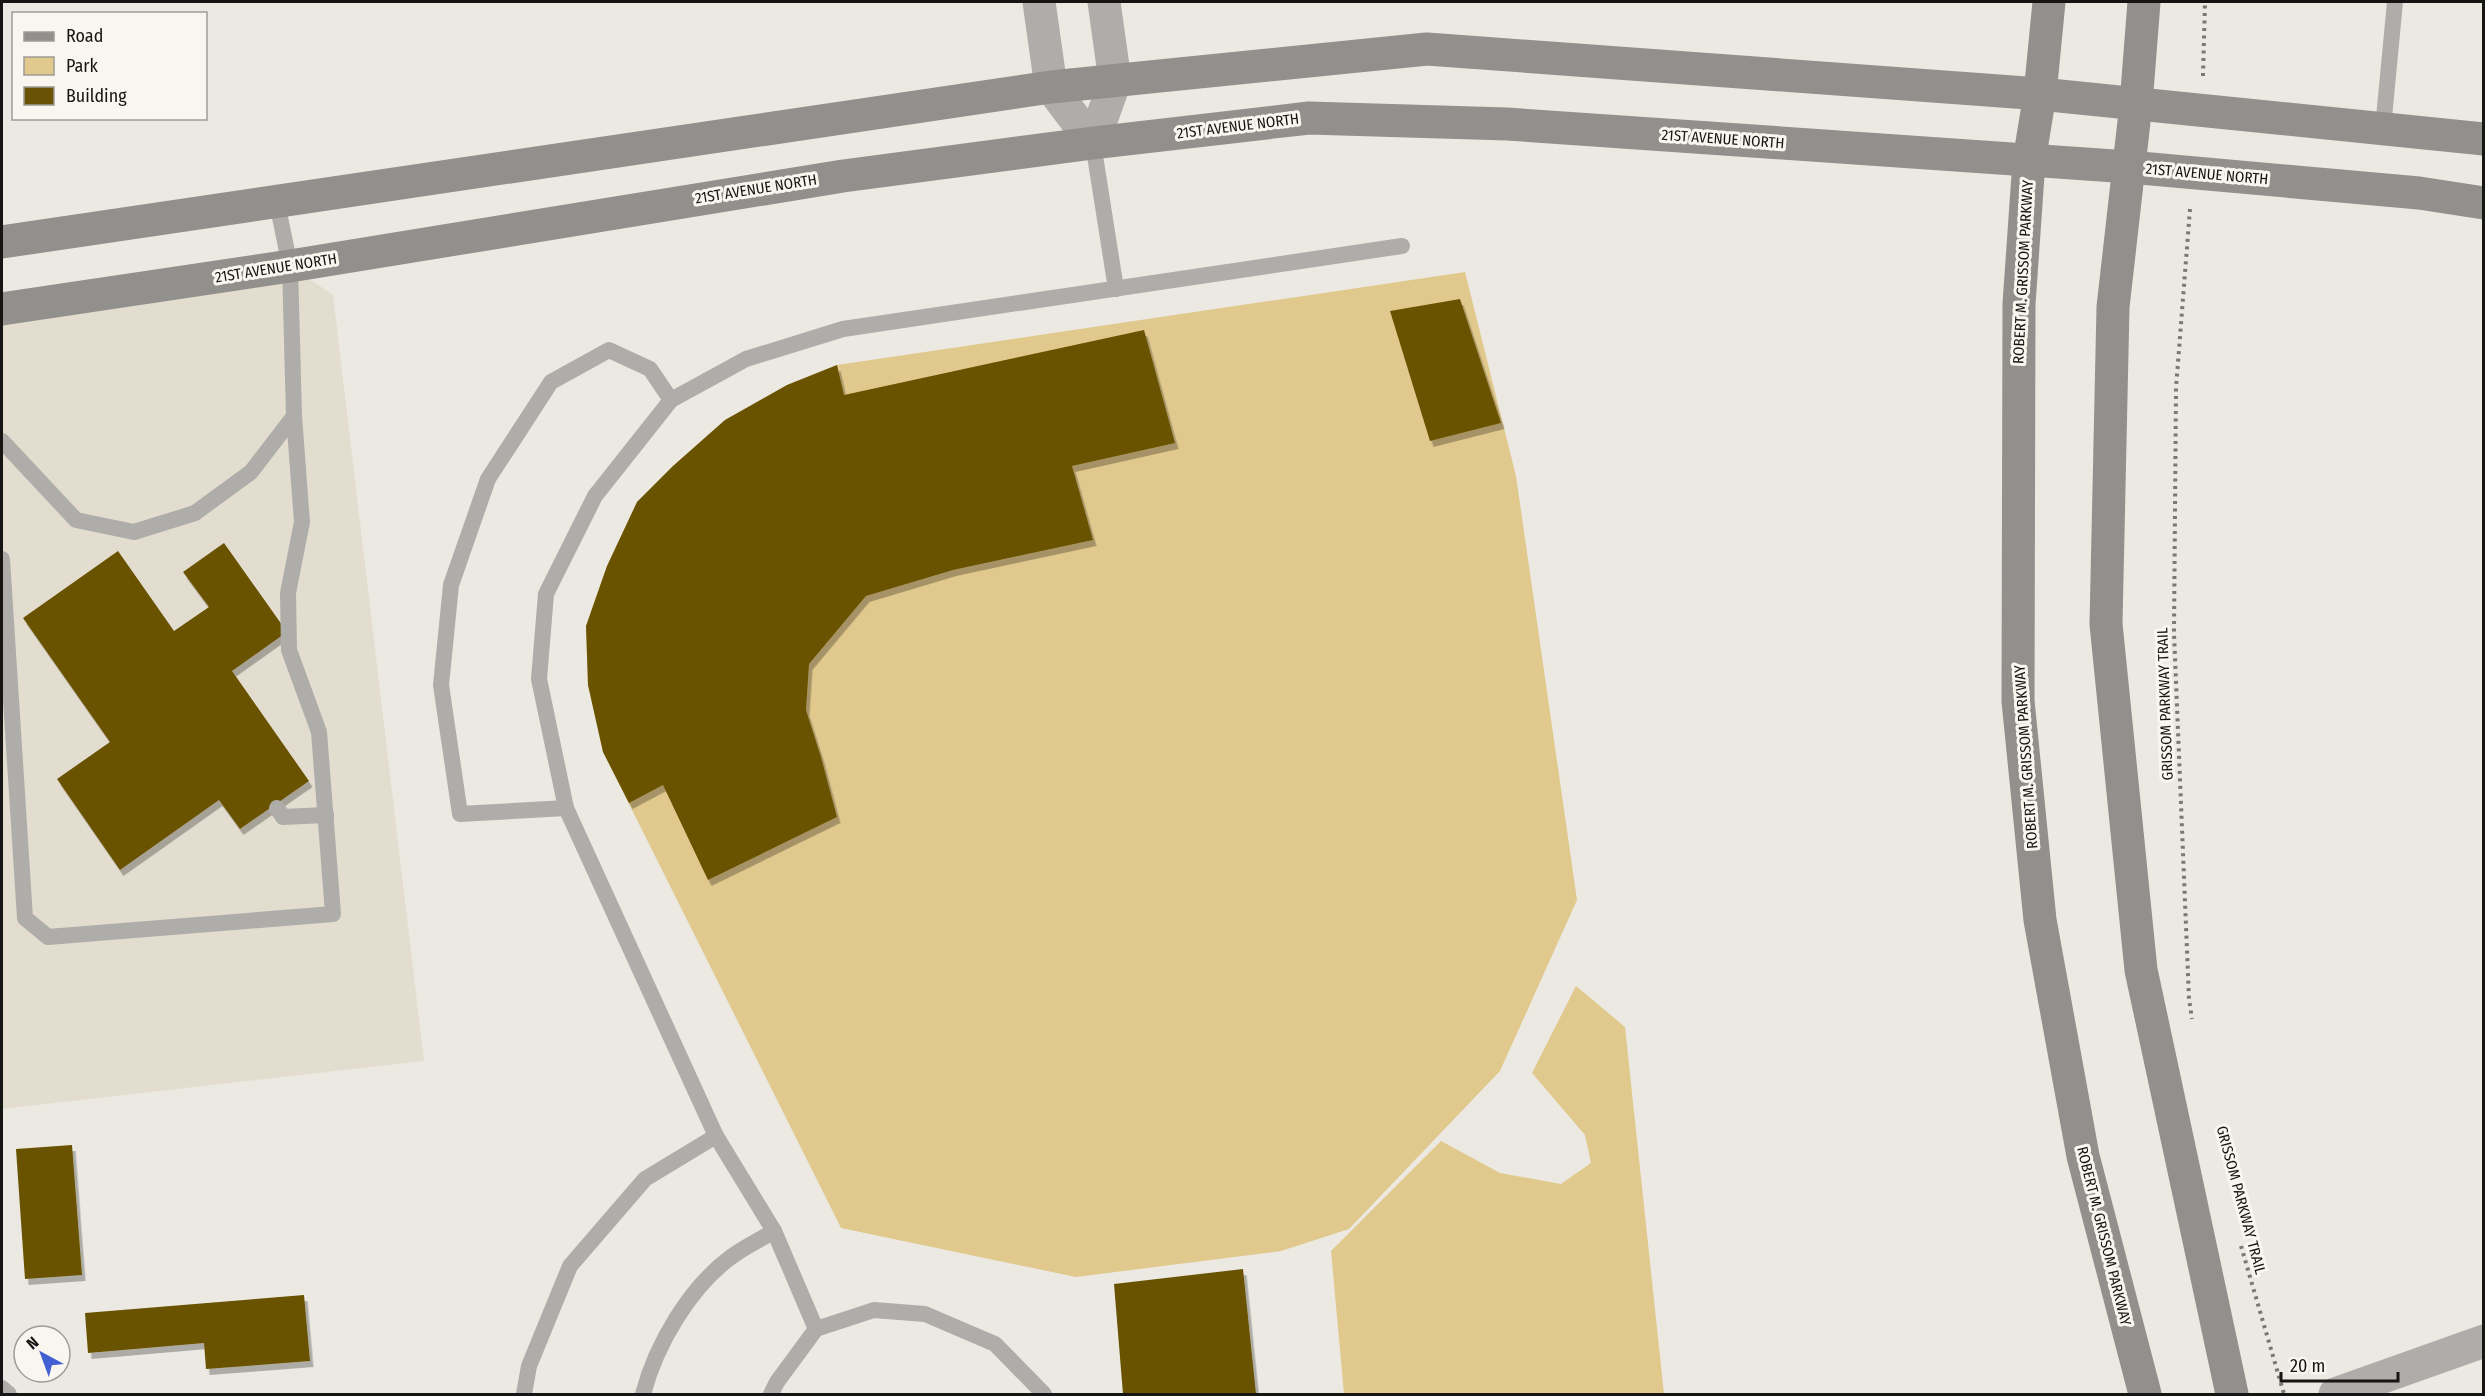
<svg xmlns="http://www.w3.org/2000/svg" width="2485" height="1396" font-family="'Fira Sans Condensed',sans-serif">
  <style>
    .built { fill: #e3ddcf }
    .green { fill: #e1c98d }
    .building { fill: #6a5204; filter: url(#shadow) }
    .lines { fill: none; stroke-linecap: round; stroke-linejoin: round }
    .path { stroke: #797874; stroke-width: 4; stroke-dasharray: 3 4.5; stroke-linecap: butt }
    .service { stroke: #aeadaa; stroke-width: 16 }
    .minor { stroke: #aeadaa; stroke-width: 33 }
    .secondary { stroke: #92908c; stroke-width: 33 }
    .labels { text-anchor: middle; stroke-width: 6; stroke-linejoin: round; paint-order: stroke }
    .street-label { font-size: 15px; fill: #161513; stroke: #f9f6ef }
  </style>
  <defs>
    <filter id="shadow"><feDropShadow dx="3.5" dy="6" stdDeviation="0" flood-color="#0004"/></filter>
  </defs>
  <rect width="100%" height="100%" fill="#ebe9e2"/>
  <polygon class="built" points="290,266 333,295 424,1061 2,1109 2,309"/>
  <g class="green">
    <polygon points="1465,272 1516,476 1577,900 1500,1071 1349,1229 1281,1251 1076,1277 841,1228 603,752 588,685 586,626 607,566 637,502 673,466 725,420 787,385 837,365"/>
    <polygon points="1576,986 1625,1027 1664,1394 1344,1394 1331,1251 1441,1141 1500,1173 1561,1184 1591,1163 1585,1135 1532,1073"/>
  </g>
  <g class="building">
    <polygon points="1460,299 1501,423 1430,441 1390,311"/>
    <polygon points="1144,330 1175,443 1072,466 1093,540 953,570 866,596 809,664 806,710 821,757 837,817 708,880 663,785 629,803 603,752 588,685 586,626 607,566 637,502 673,466 725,420 787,385 837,365 844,395"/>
    <polygon points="224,543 287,632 232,671 309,781 240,829 219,800 120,870 57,779 110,742 23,618 118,551 174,631 209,607 183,572"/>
    <polygon points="72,1145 82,1275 25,1279 16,1149"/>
    <polygon points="1243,1269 1256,1394 1123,1394 1114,1284"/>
    <polygon points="304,1295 310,1361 206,1369 204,1343 88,1353 85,1313"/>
  </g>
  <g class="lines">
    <g class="path">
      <polyline points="2203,76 2205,2"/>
      <polyline points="2190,209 2176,388 2174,633 2189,999 2192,1019"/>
      <polyline points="2241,1246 2284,1394"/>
    </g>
    <g class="service">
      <polyline points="2383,128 2395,2"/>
      <polyline points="1093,143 1116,289"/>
      <polyline points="2,441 76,520 134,532 195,513 251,472 294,416"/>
      <polyline points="2,559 25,918 48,937 333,914 319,732 289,650 288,593 302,522 294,416 290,266 277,203"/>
      <polyline points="277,808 283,817 326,815"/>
      <polyline points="566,808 460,814 441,685 451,585 488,479 551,382 609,350 650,369 671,400"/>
      <polyline points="816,1329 774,1231 716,1136 566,808 539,679 546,594 595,496 671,400 746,359 843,329 1402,246"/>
      <polyline points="2,1388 9,1394"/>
      <polyline points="524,1394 529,1366 570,1266 645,1179 716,1136"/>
      <path d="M643,1394c13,-49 46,-106 88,-137 13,-10 29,-17 43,-26"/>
      <polyline points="771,1394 777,1382 816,1329 874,1310 925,1314 995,1344 1044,1394"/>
    </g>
    <g class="minor">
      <polyline points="1039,2 1051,87 1093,143"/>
      <polyline points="1093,143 1115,81 1104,2"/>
      <polyline points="2335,1394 2484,1341"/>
    </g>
    <g class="secondary">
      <polyline points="2049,2 2040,94 2029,161 2019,304 2018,701 2040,920 2083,1156 2145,1394"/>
      <polyline points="2144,2 2136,104 2113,307 2106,624 2141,970 2232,1394"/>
      <polyline points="2,242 1051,87 1427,49 2040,94 2484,139"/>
      <polyline points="2,309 290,266 843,176 1093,143 1309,118 1507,124 2129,167 2419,193 2484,203"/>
    </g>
  </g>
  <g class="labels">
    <g class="street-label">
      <text transform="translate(1238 126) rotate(-7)" y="5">21ST AVENUE NORTH</text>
      <text transform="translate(1723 139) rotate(4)" y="5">21ST AVENUE NORTH</text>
      <text transform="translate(2207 174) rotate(5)" y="5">21ST AVENUE NORTH</text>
      <text transform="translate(756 189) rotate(-9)" y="5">21ST AVENUE NORTH</text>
      <text transform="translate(276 268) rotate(-9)" y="5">21ST AVENUE NORTH</text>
      <text transform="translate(2023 272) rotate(-87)" y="5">ROBERT M. GRISSOM PARKWAY</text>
      <text transform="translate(2165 704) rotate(-92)" y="5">GRISSOM PARKWAY TRAIL</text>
      <text transform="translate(2026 757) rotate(-94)" y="5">ROBERT M. GRISSOM PARKWAY</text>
      <text transform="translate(2241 1200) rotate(75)" y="5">GRISSOM PARKWAY TRAIL</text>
      <text transform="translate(2104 1236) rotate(76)" y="5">ROBERT M. GRISSOM PARKWAY</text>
    </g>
  </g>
  <rect width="2485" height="1396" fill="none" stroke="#161513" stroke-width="6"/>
  <rect x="12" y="12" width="195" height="108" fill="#f9f6ef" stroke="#9e9c97" stroke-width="1.5"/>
  <rect x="24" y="32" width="30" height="9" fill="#92908c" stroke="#9e9c97" stroke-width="1.5"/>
  <text x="66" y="42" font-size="18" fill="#161513">Road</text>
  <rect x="24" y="57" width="30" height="18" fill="#e1c98d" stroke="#9e9c97" stroke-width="1.5"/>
  <text x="66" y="72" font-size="18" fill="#161513">Park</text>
  <rect x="24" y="87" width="30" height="18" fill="#6a5204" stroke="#9e9c97" stroke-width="1.5"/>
  <text x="66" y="102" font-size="18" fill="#161513">Building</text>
  <g transform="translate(42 1354) rotate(319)"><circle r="28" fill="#f9f6ef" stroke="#9e9c97" stroke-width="1.5"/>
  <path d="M0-4.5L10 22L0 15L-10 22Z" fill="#4260d3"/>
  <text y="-9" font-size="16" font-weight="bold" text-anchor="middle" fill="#161513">N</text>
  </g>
  <path d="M2281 1372v9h117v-9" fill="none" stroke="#161513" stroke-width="3"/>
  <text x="2290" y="1372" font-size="18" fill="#161513" stroke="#f9f6ef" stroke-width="4.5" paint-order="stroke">20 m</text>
</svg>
